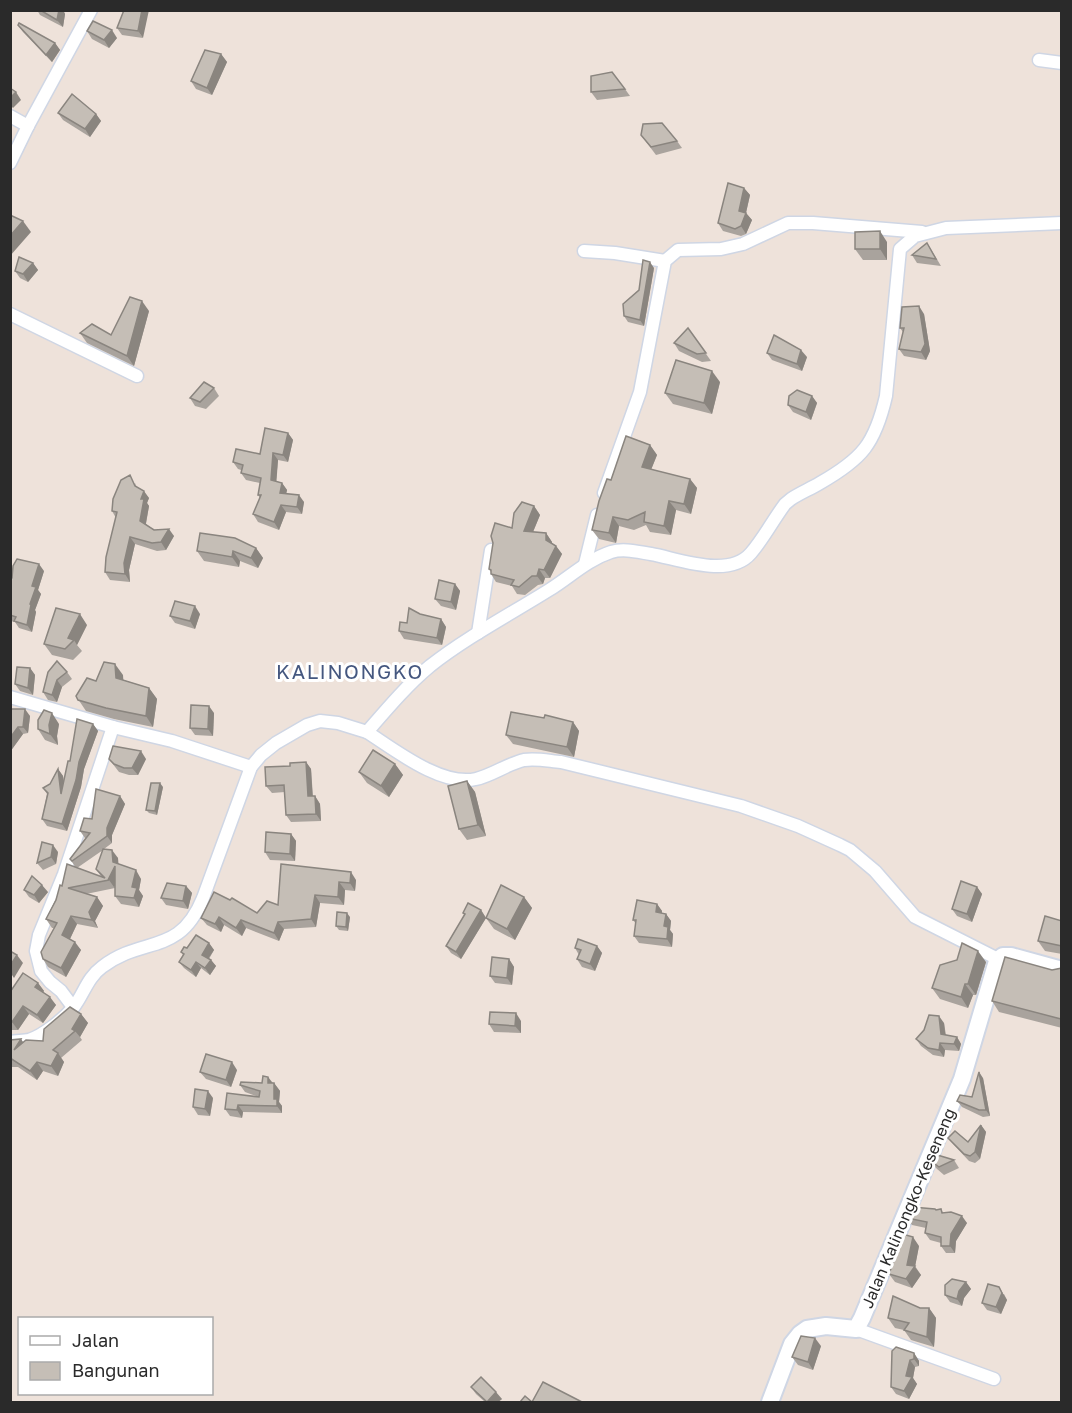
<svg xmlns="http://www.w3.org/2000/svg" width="1072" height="1413" font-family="'Golos Text',sans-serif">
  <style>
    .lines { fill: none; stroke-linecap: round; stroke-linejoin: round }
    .street-casing { stroke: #cfd6e4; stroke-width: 15 }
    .secondary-casing { stroke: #cfd6e4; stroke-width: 20 }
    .street { stroke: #fff; stroke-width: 12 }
    .secondary { stroke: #fff; stroke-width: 16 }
    .wall { fill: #a9a39d; fill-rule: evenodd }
    .shaded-wall { fill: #8a857f }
    .building { fill: #c5beb6; stroke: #8a857f; stroke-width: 1.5 }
    .labels { text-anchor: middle; stroke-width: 6; stroke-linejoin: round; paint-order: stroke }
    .street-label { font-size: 16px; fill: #2a2a2a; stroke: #fff }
    .quarter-label { font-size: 20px; letter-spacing: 1.5px; fill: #45577f; stroke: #fff }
  </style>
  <rect width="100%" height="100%" fill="#eee2da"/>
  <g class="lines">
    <g class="street-casing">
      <g id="street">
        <polyline points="1039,60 1062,63"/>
        <polyline points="10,116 28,126"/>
        <polyline points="10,163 28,126 91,10"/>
        <polyline points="584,251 615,253 665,261"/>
        <polyline points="10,314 137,376"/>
        <polyline points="604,493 640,392 665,261 678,250 721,249 743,244 788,223 813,223 922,232"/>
        <polyline points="585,564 597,515"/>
        <polyline points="478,633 491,550"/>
        <polyline points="10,697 113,727 172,741 251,767"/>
        <path d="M367,732c28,18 75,55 109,47 17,-4 31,-15 48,-19 12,-2 25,1 37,2l180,44 57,20 42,19 10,5 25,21 40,46 83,42"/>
        <polyline points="73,1007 61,991 50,982 41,971 36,951 39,935 64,874 113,727"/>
        <path d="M10,1042c6,-1 13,-1 19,-2 15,-5 33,-20 44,-32 11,-14 14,-30 29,-41 42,-32 77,-10 101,-69l48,-131 10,-12 15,-12 31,-18 13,-4 18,2 29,9c19,-22 40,-47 63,-66 37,-29 79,-51 119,-76 21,-13 38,-30 62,-38 13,-4 27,0 40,2 28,5 78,25 100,-1 13,-15 22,-33 34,-49l6,-5c9,-6 19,-10 29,-16 42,-24 55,-39 66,-87l14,-147 15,-13 31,-8 116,-5"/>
        <polyline points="856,1329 994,1379"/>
      </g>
    </g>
    <g class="secondary-casing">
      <polyline id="secondary" points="770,1402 792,1344 800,1334 807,1329 826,1326 856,1329 862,1318 962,1079 997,961 1003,956 1011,956 1062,970"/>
    </g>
    <use href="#street" class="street"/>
    <use href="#secondary" class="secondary"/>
  </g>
  <g class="wall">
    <polygon points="37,10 63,10 65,14 63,27 40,15"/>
    <polygon points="124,10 143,38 122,35 117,28"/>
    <polygon points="18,25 55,43 60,50 52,62 23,32"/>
    <polygon points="87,31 117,38 109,48 92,39"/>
    <polygon points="221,54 227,62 212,95 196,89 191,81"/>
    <polygon points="625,89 630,96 597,100 591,92"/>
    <polygon points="58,113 96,114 101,121 90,137 63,120"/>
    <polygon points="641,135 677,141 682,148 656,155"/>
    <polygon points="744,188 750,195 746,213 752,220 746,234 741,236 723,231 718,223"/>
    <polygon points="887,242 887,260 863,260 855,249"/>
    <polygon points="927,243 932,251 941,266 917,263 912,255"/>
    <polygon points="33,263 38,270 28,282 20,278 15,271"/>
    <polygon points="654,268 644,326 628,322 624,316"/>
    <polygon points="149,311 134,366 87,343 80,333 111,335"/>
    <polygon points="924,314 930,351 926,360 904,356 899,349 903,332 900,328"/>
    <polygon points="688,328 711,361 702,362 679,351 674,343"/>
    <polygon points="767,353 807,357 802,371 772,360"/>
    <polygon points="720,382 712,414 673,404 665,393"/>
    <polygon points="214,388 219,396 206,409 195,406 190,398"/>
    <polygon points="812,396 817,403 811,420 793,412 788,405"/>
    <polygon points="288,433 293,440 288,462 278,460 276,481 282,483 287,490 286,493 304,502 302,514 286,512 279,530 258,522 253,514 260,498 258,495 260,483 246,480 241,473 241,470 238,469 233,462 260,454"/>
    <polygon points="650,445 657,455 651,470 690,479 697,488 691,514 676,510 671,535 650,532 646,525 634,530 619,526 616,543 599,539 592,530 611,480"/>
    <polygon points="135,483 137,488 149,498 147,503 149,506 146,524 154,530 174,536 166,550 157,551 135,544 129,570 130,582 110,580 105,572 116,518 112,511"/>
    <polygon points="534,506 540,515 533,532 546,533 552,542 552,543 556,546 562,554 550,578 545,578 543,584 538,585 525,595 517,594 512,586 496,582 491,574 491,572 489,569 512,528"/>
    <polygon points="256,548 263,558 258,568 240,561 239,567 204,561 197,551"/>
    <polygon points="44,571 38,590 41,594 35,610 36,612 32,632 19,628 15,622 10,621 10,580"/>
    <polygon points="455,584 460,591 456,610 441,606 435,599"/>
    <polygon points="200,614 195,629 175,623 170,616"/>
    <polygon points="420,614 441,619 446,627 442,645 404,639 399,631 407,623"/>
    <polygon points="87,625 77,645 82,651 73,660 52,655 44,644"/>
    <polygon points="30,668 35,675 33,695 20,691 15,684"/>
    <polygon points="48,672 67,672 72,679 62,687 57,702 48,700 43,692"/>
    <polygon points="123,675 123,680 149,688 157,699 153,727 114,719 86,711 76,696 96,681"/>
    <polygon points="10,709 30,716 28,733 23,734 10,752"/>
    <polygon points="214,713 213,736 195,735 190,728"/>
    <polygon points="544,718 573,722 579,731 574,757 513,744 506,735"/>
    <polygon points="59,724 57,736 58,745 45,740 38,729"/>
    <polygon points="93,724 98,731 84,769 81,787 67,831 47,826 42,819 47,794 43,788 50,784 58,769 63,776 64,783 70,761"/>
    <polygon points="109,759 146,759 138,775 129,775 119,772"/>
    <polygon points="306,762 311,769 313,796 315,796 320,804 321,821 291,822 286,815 285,792 272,793 266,786 290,766"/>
    <polygon points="395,764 403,775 389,797 367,783 359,772"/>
    <polygon points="467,781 475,792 486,836 467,840 459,829"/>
    <polygon points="163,787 157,815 149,813 146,810"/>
    <path d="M120,796l5,8 -13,31v8l-8,6 14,9v6l23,15 -2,11 4,6 -4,11 -18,-3 -6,-8v-8l-29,6 11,3 6,9 -8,15 3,7 -21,-4 -7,15 11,11 -15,27 -18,-10 -5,-8 11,-31h-2l-6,-9 16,-33 14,-18 -6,-9 16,-21h-1l-5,-7 12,-12zM103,850l-7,19 6,9 -25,-10z"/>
    <polygon points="291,834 296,841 295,861 270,860 265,852"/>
    <polygon points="58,852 56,864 43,870 37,863"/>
    <polygon points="281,864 356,880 355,891 345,890 344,905 320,903 316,927 284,929 279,941 246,928 242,936 224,925 221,932 207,925 201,918 257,913 278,905"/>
    <polygon points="186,886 192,893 188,909 166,905 161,898"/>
    <polygon points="977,887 982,894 972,922 957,916 952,909"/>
    <polygon points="24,890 48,892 39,903 29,897"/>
    <polygon points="524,897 532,908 515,940 494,929 486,918 461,959 451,953 446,946 465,916 463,913 481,910 486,918"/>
    <polygon points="657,904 662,911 662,913 666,914 671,921 670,930 673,934 672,947 639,943 634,936 636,924 633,920"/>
    <polygon points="350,917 348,931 339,930 336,926"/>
    <polygon points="1062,921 1062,954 1045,951 1038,941"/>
    <polygon points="209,943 214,950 209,959 211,960 216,966 210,975 201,968 196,977 184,968 179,962 183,955 181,952 187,948"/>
    <polygon points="597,946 602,953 595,971 582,967 577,959 579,955 575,948"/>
    <polygon points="509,959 514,967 512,985 495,983 490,976"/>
    <polygon points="957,960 986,962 976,995 973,995 968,1008 940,999 932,988"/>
    <polygon points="1062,968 1062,1028 999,1012 992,1001 1052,970"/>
    <polygon points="38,983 44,991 43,992 56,1005 43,1023 29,1014 18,1030 12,1030 10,1029 10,992"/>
    <polygon points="81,1014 88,1023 80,1037 82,1040 61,1058 64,1062 58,1076 43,1071 37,1080 18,1067 10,1067 10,1040 21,1039 23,1042 43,1041"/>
    <polygon points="521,1021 521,1033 494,1032 489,1024"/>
    <polygon points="944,1023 946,1035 957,1037 961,1044 959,1051 945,1050 944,1057 933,1055 921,1046 916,1039"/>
    <polygon points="237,1070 231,1087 206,1079 200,1072"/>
    <polygon points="268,1077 273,1083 274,1083 280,1091 279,1102 282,1106 282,1113 243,1112 242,1118 230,1116 225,1109 259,1097 245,1092 240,1085 262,1083"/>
    <polygon points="983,1078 990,1116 983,1117 962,1107 957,1101 972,1097"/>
    <polygon points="213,1098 210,1116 198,1115 193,1107"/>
    <polygon points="981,1125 986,1132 980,1159 975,1163 969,1161 954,1145 948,1138 968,1142"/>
    <polygon points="954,1160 959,1168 944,1175 936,1168 931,1161"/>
    <polygon points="941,1209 943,1213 967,1223 956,1241 955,1253 946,1253 941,1246 941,1243 930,1240 925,1233 926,1228 912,1225 907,1218"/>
    <polygon points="919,1246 915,1266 921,1275 912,1288 895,1282 889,1274 894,1259 891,1254"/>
    <polygon points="966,1282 971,1289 964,1298 962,1306 950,1302 945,1295"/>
    <polygon points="1004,1294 1007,1300 1001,1314 987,1310 982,1303"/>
    <polygon points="920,1308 929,1308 936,1318 934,1347 911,1340 904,1330 895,1328 888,1318"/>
    <polygon points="821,1346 813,1370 798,1365 792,1357"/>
    <polygon points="914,1353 919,1361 919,1366 915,1367 913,1378 917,1384 909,1399 896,1394 891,1387"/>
    <polygon points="471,1387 502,1399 498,1402 485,1402 476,1394"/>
  </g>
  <g class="shaded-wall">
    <polygon points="59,10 63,10 65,14 63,27 57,20"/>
    <polygon points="142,10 149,10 143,38 138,31"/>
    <polygon points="112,30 117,38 109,48 104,40"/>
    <polygon points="55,43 60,50 52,62 46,55"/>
    <polygon points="221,54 227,62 212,95 207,88"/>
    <polygon points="16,92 21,100 13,108 10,105 10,98"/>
    <polygon points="96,114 101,121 90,137 85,129"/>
    <polygon points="744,188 750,195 745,217 746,213 752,220 746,234 741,226 739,211"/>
    <polygon points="23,221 31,232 10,256 10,236"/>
    <polygon points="880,231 887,242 887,260 880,249"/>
    <polygon points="650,262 654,268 644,326 640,320"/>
    <polygon points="33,263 38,270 28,282 23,274"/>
    <polygon points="142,301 149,311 134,366 127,356"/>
    <polygon points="919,306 924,314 930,351 926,360 921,352"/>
    <polygon points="801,350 807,357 802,371 797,364"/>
    <polygon points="712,371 720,382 712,414 704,403"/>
    <polygon points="812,396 817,403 811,420 806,412"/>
    <polygon points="288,433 293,440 288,462 283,455"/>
    <polygon points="650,445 657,455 648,477 642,467"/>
    <polygon points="273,453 278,460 276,487 271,480"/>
    <polygon points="690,479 697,488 691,514 684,504"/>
    <polygon points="282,483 287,490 285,500 280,493"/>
    <polygon points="144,491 149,498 147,503 149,506 145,528 140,521 141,499"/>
    <polygon points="299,495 304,502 302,514 297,507"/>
    <polygon points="669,501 676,510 671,535 664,526"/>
    <polygon points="281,505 286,512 279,530 274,522"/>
    <polygon points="534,506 540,515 530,539 524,531"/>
    <polygon points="613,517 619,526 616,543 609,533"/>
    <polygon points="169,529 174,536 166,550 161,542"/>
    <polygon points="546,533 552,542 551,549 546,540"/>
    <polygon points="130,537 135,544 129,570 130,582 125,574 124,563"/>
    <polygon points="556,546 562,554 550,578 544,570"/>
    <polygon points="256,548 263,558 258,568 251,558"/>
    <polygon points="233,551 240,561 239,567 232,557"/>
    <polygon points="39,564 44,571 38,590 41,594 35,610 36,612 32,632 27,625 32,586"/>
    <polygon points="539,569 545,578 543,584 537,576"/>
    <polygon points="455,584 460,591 456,610 451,602"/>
    <polygon points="195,606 200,614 195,629 190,621"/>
    <polygon points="80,614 87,625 77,645 74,640 68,638"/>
    <polygon points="441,619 446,627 442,645 437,638"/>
    <polygon points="115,664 123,675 124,689 116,678"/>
    <polygon points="30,668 35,675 33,695 28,688"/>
    <polygon points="57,680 62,687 57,702 52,695"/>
    <polygon points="149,688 157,699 153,727 146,716"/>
    <polygon points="209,706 214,713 213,736 208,729"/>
    <polygon points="25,709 30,716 28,733 23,727"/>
    <polygon points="52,713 59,724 57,736 58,745 50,734 49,725"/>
    <polygon points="573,722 579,731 574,757 567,747"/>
    <polygon points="93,724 98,731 84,769 81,787 67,831 62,824 79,762"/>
    <polygon points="18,727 23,734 10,752 10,738"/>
    <polygon points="141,751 146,759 138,775 132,768"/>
    <polygon points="306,762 311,769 313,804 308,796"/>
    <polygon points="395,764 403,775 389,797 381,786"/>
    <polygon points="58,769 63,776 66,801 61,794"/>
    <polygon points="467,781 475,792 486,836 478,825"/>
    <polygon points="160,783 163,787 157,815 155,811"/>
    <polygon points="120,796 125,804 112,835 112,843 107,836 107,828"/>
    <polygon points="315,796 320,804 321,821 316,814"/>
    <polygon points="291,834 296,841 295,861 290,854"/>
    <polygon points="53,845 58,852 56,864 51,857"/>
    <polygon points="112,850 118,858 119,870 113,862"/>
    <polygon points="115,866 121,874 114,887 109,880 108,880"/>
    <polygon points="136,870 141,879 139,890 143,896 139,907 134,898 132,887"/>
    <polygon points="351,872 356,880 355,891 350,883"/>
    <polygon points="339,882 345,890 344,905 338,897"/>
    <polygon points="42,885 48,892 39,903 34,895"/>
    <polygon points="186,886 192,893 188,909 183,901"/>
    <polygon points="977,887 982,894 972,922 967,914"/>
    <polygon points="315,895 320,903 316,927 311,919"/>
    <polygon points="97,897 103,906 95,921 98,928 92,920 89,912"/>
    <polygon points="524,897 532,908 515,940 507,929"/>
    <polygon points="657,904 662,911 661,919 656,912"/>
    <polygon points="481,910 486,918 461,959 456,952"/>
    <polygon points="347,913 350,917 348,931 346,927"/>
    <polygon points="666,914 671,921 670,930 673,934 672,947 667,939 664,926"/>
    <polygon points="71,916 77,924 68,943 62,935"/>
    <polygon points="219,917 224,925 221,932 215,924"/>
    <polygon points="241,920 246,928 242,936 236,928"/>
    <polygon points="278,922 284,929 279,941 274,933"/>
    <polygon points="75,942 81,950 66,977 61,968"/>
    <polygon points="209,943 214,950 206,962 202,955"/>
    <polygon points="597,946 602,953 595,971 590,964"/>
    <polygon points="978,951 986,962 976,995 968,984"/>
    <polygon points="17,955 23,963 14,978 10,972 10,966"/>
    <polygon points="509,959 514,967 512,985 507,978"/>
    <polygon points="211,960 216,966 210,975 205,968"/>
    <polygon points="196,962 201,968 196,977 191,970"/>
    <polygon points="38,983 44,991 41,995 35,987"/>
    <polygon points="965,984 973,995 968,1008 961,997"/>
    <polygon points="50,997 56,1005 43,1023 37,1015"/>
    <polygon points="23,1006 29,1014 18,1030 12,1022"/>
    <polygon points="516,1013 521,1021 521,1033 515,1026"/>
    <polygon points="81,1014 88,1023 80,1037 75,1031 72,1029"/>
    <polygon points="939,1016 944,1023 946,1041 941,1034"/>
    <polygon points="957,1037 961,1044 959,1051 954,1044"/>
    <polygon points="21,1039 27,1049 14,1050"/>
    <polygon points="940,1043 945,1050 944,1057 939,1050"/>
    <polygon points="58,1053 64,1062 58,1076 51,1066"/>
    <polygon points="37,1062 43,1071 37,1080 30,1071"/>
    <polygon points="232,1062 237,1070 231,1087 226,1080"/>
    <polygon points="979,1072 983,1078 990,1116 986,1110"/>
    <polygon points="268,1077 273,1084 268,1083"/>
    <polygon points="274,1083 280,1091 279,1102 282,1106 282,1113 277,1106 274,1099"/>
    <polygon points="208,1091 213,1098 210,1116 205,1109"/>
    <polygon points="238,1105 243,1112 242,1118 237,1110"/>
    <polygon points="981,1125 986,1132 980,1159 975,1152"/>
    <polygon points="962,1216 967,1223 956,1241 955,1253 950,1246 951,1234"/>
    <polygon points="913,1237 919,1246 915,1267 921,1275 912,1288 906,1279 907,1265"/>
    <polygon points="966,1282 971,1289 964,1298 962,1306 957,1299 959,1291"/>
    <polygon points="999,1287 1007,1300 1001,1314 996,1307"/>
    <polygon points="929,1308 936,1318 934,1347 927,1337"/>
    <polygon points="815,1338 821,1346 813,1370 808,1362"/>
    <polygon points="914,1353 919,1361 919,1366 914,1359"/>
    <polygon points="910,1360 915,1367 913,1378 917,1384 909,1399 904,1391 906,1376"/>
    <polygon points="496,1392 502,1399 498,1402 487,1402"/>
  </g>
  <g class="building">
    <polygon points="40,10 59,10 57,20"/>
    <polygon points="124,10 142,10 138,31 117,28"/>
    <polygon points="93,21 112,30 104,40 87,31"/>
    <polygon points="19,23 55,43 46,55 18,25"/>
    <polygon points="205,50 221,54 207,88 191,81"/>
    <polygon points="612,72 625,89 591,92 591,76"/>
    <polygon points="10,88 16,92 10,98"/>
    <polygon points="72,94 96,114 85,129 58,113"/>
    <polygon points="662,123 677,141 651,147 641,135 643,124"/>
    <polygon points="728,183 744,188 739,211 746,213 741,226 735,229 718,223"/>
    <polygon points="10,215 23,221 10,236"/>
    <polygon points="880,231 880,249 855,249 855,232"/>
    <polygon points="927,243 936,259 912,255"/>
    <polygon points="19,257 33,263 23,274 15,271"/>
    <polygon points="643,260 650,262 640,320 624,316 623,304 639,290"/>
    <polygon points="130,297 142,301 127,356 80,333 92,324 111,335"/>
    <polygon points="919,306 925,344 921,352 899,349 904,328 900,328 902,307"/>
    <polygon points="688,328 706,353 697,354 674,343"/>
    <polygon points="774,335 801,350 797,364 767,353"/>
    <polygon points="676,360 712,371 704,403 665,393"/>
    <polygon points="204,382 214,388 200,402 190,398"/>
    <polygon points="797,390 812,396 806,412 788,405 789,396"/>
    <polygon points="265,428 288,433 283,455 273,453 271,480 282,483 280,493 299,495 297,507 281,505 274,522 253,514 261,495 258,495 261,478 241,473 243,465 233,462 236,449 260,454"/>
    <polygon points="626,436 650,445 642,467 690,479 684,504 669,501 664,526 644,522 645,512 628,520 613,517 609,533 592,530 599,501 607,479 611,480"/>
    <polygon points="130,475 135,486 144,491 141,499 144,499 140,521 154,530 169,529 161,542 152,543 130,537 124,563 125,574 105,572 106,557 117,512 112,511 113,499 121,480"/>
    <polygon points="522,502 534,506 524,531 546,533 546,540 556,546 544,570 539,569 537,576 532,576 519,587 511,585 514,580 491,574 491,570 489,569 493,543 491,536 495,523 512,528 514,513"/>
    <polygon points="200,533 235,538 256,548 251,558 233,551 232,557 197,551"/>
    <polygon points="17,559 39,564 32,586 36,587 30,604 31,605 27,625 14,621 16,617 10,615 10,580 12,578 13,566"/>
    <polygon points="439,580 455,584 451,602 435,599"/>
    <polygon points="175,601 195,606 190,621 170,616"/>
    <polygon points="56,608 80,614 68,638 74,640 65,649 44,644"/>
    <polygon points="409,608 420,614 441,619 437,638 399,631 400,622 407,623"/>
    <polygon points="57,661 67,672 57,680 52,695 43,692 48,672"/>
    <polygon points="104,662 115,664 116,678 149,688 146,716 106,708 78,700 76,696 87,678 96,681"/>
    <polygon points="17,667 30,668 28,688 15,684"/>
    <polygon points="191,705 209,706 208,729 190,728"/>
    <polygon points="10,709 25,709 23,727 18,727 10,738"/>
    <polygon points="44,710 52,713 49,725 50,734 38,729 38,720"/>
    <polygon points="511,712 544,718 545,715 573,722 567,747 506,735"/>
    <polygon points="77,719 93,724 79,762 76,780 62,824 42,819 48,793 43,788 50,784 58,769 61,794 68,761 70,761"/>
    <polygon points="113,746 141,751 132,768 124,768 114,764 109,759"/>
    <polygon points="373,750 395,764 381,786 359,772"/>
    <polygon points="306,762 308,796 315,796 316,814 286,815 284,785 266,786 265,767 290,766 290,763"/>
    <polygon points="467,781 478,825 459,829 448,786"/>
    <polygon points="151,783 160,783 155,811 146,810"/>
    <polygon points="96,789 120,796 107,828 107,836 72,861 70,859 90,833 80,831 84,818 92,819"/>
    <polygon points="266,832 291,834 290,854 265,852"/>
    <polygon points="42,842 53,845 51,857 37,863"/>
    <polygon points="103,849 112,850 113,862 136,870 132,887 137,888 134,898 115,896 115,866 108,880 109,880 68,888 97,897 89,912 92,920 71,916 62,935 75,942 61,968 43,959 41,952 57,923 46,919 56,900 60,885 62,886 67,864 105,878 96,869"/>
    <polygon points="281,864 351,872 350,883 339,882 338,897 315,895 311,919 278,922 274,933 241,920 236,928 219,917 215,924 201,918 214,892 230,900 232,898 257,913 267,901 278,905"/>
    <polygon points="32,876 42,885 34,895 24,890"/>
    <polygon points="961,881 977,887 967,914 952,909"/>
    <polygon points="167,883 186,886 183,901 161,898"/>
    <polygon points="501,885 524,897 507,929 486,918"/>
    <polygon points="637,900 657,904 656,912 666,914 664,926 668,927 667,939 634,936 636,920 633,920"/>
    <polygon points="468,903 481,910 456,952 446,946 465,914 463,913"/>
    <polygon points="337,912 347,913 346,927 336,926"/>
    <polygon points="1045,916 1062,921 1062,946 1038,941"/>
    <polygon points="196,935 209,943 202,955 211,960 205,968 196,962 191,970 179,962 184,954 181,952 184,947 187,948"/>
    <polygon points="578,939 597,946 590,964 577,959 581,950 575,948"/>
    <polygon points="962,943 978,951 968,984 965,984 961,997 932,988 940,965 957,960"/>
    <polygon points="10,951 17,955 10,966"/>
    <polygon points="492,957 509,959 507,978 490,976"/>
    <polygon points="1005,957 1052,970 1062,968 1061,1019 992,1001"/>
    <polygon points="23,973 38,983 35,987 50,997 37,1015 23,1006 12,1022 10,1022 10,992"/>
    <polygon points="70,1007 81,1014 72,1029 75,1031 53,1050 58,1053 51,1066 37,1062 30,1071 10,1058 10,1040 21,1039 14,1050 26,1040 43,1041 44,1029"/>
    <polygon points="490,1012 516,1013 515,1026 489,1024"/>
    <polygon points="929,1015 939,1016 941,1034 957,1037 954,1044 940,1043 939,1050 928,1048 916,1039 924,1030"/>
    <polygon points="206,1054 232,1062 226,1080 200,1072"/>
    <polygon points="979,1072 986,1110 979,1110 957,1101 960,1095 972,1097"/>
    <polygon points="263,1076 268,1077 268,1083 274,1083 274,1099 277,1099 277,1106 238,1105 237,1110 225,1109 227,1093 259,1097 260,1091 240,1085 241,1082 262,1083"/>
    <polygon points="195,1089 208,1091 205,1109 193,1107"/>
    <polygon points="981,1125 975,1152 970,1156 964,1154 948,1138 955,1131 968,1142"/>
    <polygon points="934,1154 954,1160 939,1167 931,1161"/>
    <polygon points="912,1207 935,1209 936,1210 941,1209 942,1213 951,1212 962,1216 951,1234 950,1246 941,1246 941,1237 925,1233 927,1222 907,1218"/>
    <polygon points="899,1233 913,1237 907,1265 915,1266 906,1279 889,1274 896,1255 891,1254 892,1250"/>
    <polygon points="952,1279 966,1282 959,1291 957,1299 945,1295 945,1285"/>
    <polygon points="988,1284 999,1287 1002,1293 996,1307 982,1303"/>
    <polygon points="893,1296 920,1308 929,1308 927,1337 904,1330 909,1323 888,1318"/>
    <polygon points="801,1336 815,1338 808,1362 792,1357"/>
    <polygon points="896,1347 914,1353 914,1359 910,1360 906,1376 912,1377 904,1391 891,1387 892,1351"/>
    <polygon points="481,1377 496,1392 487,1402 471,1387"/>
    <polygon points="543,1382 582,1402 520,1402 525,1396 532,1402"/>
  </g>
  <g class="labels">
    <g class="street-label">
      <text transform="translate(908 1208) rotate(-67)" y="6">Jalan Kalinongko-Keseneng</text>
    </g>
    <g class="quarter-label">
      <text x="350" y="679">KALINONGKO</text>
    </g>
  </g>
  <rect width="1072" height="1413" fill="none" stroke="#2a2a2a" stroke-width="24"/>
  <rect x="18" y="1317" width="195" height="78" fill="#ffffff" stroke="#aaaaaa" stroke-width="1.5"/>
  <rect x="30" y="1336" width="30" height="9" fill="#ffffff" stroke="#aaaaaa" stroke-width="1.5"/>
  <text x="72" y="1347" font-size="18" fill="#2a2a2a">Jalan</text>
  <rect x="30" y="1362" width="30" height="18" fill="#c5beb6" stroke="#aaaaaa" stroke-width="1.5"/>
  <text x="72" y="1377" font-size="18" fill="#2a2a2a">Bangunan</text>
</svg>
